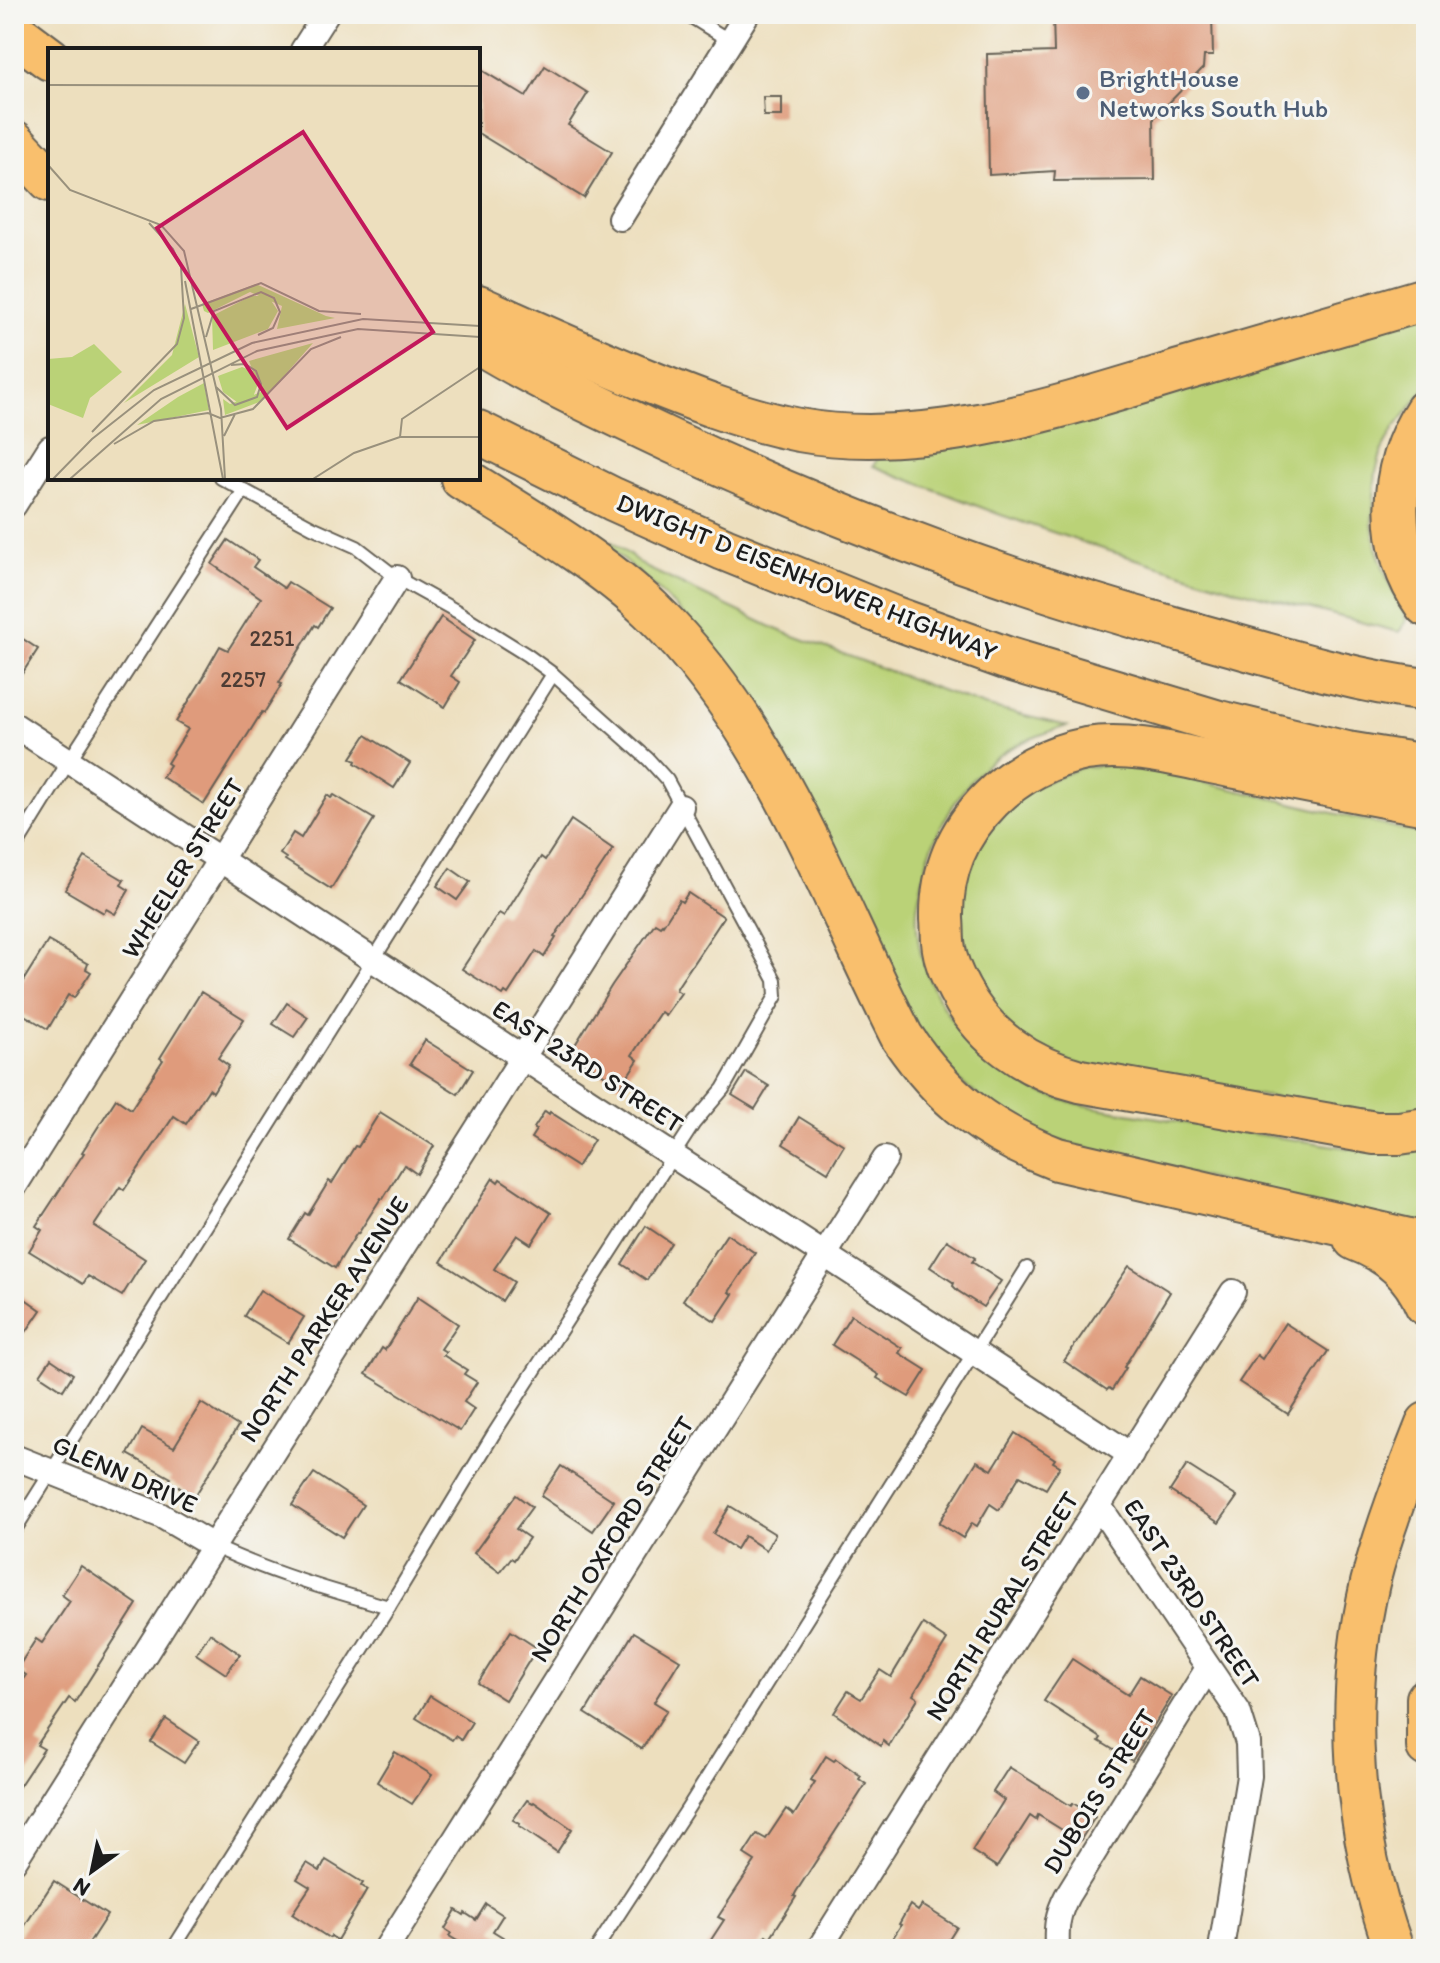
<svg xmlns="http://www.w3.org/2000/svg" width="1440" height="1963" font-family="Itim,sans-serif">
  <style>
    .green { fill: #bad277; stroke: #6b774a; stroke-width: 2 }
    .building { fill: #df9b7c }
    .lines { fill: none; stroke-linecap: round; stroke-linejoin: round }
    .lane-casing { stroke: #656055; stroke-width: 16 }
    .street-casing { stroke: #656055; stroke-width: 28 }
    .primary-casing { stroke: #656055; stroke-width: 42 }
    .highway-casing { stroke: #656055; stroke-width: 46 }
    .lane { stroke: #fff; stroke-width: 12 }
    .street { stroke: #fff; stroke-width: 24 }
    .primary { stroke: #f9bf6d; stroke-width: 38 }
    .highway { stroke: #f9bf6d; stroke-width: 42 }
    .service-dot { fill: #5c6f8a; stroke: #f6f6f2; stroke-width: 3 }
    .labels { text-anchor: middle; stroke-width: 6; stroke-linejoin: round; paint-order: stroke }
    .number-label { font-size: 22px; fill: #4d3c34 }
    .service-label { font-size: 26px; fill: #4e5e75; stroke: #f6f6f2; text-anchor: start }
    .street-label { font-size: 26px; fill: #1c1c1c; stroke: #f6f6f2 }
    .inset-road { fill: none; stroke: #99917d; stroke-width: 2 }
    .view { fill: #c2185b; fill-opacity: 0.15; stroke: #c2185b; stroke-width: 4 }
    .inset-edge { fill: none; stroke: #1c1c1c; stroke-width: 4 }
  </style>
  <rect width="100%" height="100%" fill="#f6f6f2"/>
  <filter id="ink" filterUnits="userSpaceOnUse"><feTurbulence type="fractalNoise" baseFrequency=".0125" numOctaves="2"/><feDisplacementMap in="SourceGraphic" scale="16" xChannelSelector="R" yChannelSelector="G"/><feConvolveMatrix kernelMatrix="1 2 1 2 8 2 1 2 1" color-interpolation-filters="sRGB"/></filter>
  <filter id="wash" filterUnits="userSpaceOnUse"><feTurbulence type="fractalNoise" baseFrequency=".006" numOctaves="4" result="noise"/><feDisplacementMap in="SourceGraphic" scale="32" xChannelSelector="R" yChannelSelector="G"/><feGaussianBlur stdDeviation="1.8" result="paint"/><feColorMatrix in="noise" values="0 0 0 0 0 0 0 0 0 0 0 0 0 0 0 0 0 1.4 0 .05"/><feComposite in="paint" operator="in"/></filter>
  <g filter="url(#wash)">
    <rect width="100%" height="100%" fill="#eddfbe"/>
    <g class="green">
      <polygon points="1426,312 1426,388 1394,428 1382,450 1376,472 1372,523 1376,547 1390,586 1405,615 1406,621 1399,632 1239,590 1106,550 1001,515 873,466 880,455"/>
      <path d="M1426,463v93c-9,-30 -12,-63 0,-93z"/>
      <path d="M612,542l33,25 133,63 206,76 83,20c-26,8 -55,18 -77,36 -28,22 -57,72 -65,107 -2,13 -7,28 -8,41 -5,72 52,151 115,179 46,20 104,24 154,34 41,8 83,13 125,19 20,3 41,8 60,8 19,1 37,-1 55,-2v85l-399,-100 -101,-77 -139,-295c-8,-16 -16,-33 -26,-49 -40,-63 -95,-119 -152,-164z"/>
      <polygon points="1126,764 1426,835 1426,1113 1408,1118 1094,1070 1025,1048 961,961 963,879 978,845 1007,809 1033,787 1082,767"/>
    </g>
    <g id="blocks">
      <g class="building">
        <polygon points="1053,14 1212,14 1213,56 1204,56 1203,68 1154,118 1155,180 1054,181 1055,171 989,175 987,54 1054,52"/>
        <polygon points="545,66 588,93 568,125 612,152 584,198 478,133 478,68 526,97"/>
        <polygon points="763,97 782,97 782,116 764,116"/>
        <polygon points="228,540 258,560 253,567 284,588 288,582 330,608 318,627 315,625 279,683 282,684 264,713 262,712 204,804 162,777 170,765 167,763 188,729 176,722 205,675 204,674 220,646 228,650 261,598 212,564"/>
        <polygon points="441,617 475,640 451,676 460,682 445,707 401,679"/>
        <polygon points="14,633 38,649 14,686"/>
        <polygon points="366,735 410,763 394,788 355,763 356,761 351,758"/>
        <polygon points="327,795 331,798 334,795 374,819 331,889 285,860 286,858 280,854 293,833 301,838"/>
        <polygon points="571,820 613,849 554,937 556,938 544,957 536,951 508,994 505,992 503,995 462,969 499,913 504,916 541,857 545,860"/>
        <polygon points="85,857 124,880 121,885 129,890 115,914 106,909 104,913 65,890"/>
        <polygon points="450,868 470,882 457,900 437,886"/>
        <polygon points="688,893 724,917 678,986 676,990 681,993 665,1015 661,1012 659,1014 632,1055 638,1060 621,1086 570,1053 612,985 655,923 660,926 662,924 663,925 679,900 682,902"/>
        <polygon points="48,941 88,964 86,969 91,972 74,998 68,995 48,1029 14,1009 14,975 23,981"/>
        <polygon points="201,992 244,1019 218,1058 229,1066 213,1092 209,1089 186,1124 174,1116 124,1190 120,1187 94,1226 145,1259 122,1296 88,1276 83,1284 29,1251 42,1230 36,1226 84,1153 82,1152 116,1099 131,1109 163,1060 160,1058"/>
        <polygon points="287,1003 308,1017 294,1037 273,1024"/>
        <polygon points="425,1040 473,1070 458,1094 410,1064"/>
        <polygon points="746,1072 769,1086 755,1109 732,1095"/>
        <polygon points="545,1111 549,1114 550,1112 594,1140 577,1167 531,1138 536,1130 534,1128"/>
        <polygon points="380,1112 434,1146 417,1174 404,1165 383,1199 381,1198 358,1234 357,1233 335,1268 289,1239 305,1213 308,1215 329,1181 332,1183 355,1146 358,1147"/>
        <polygon points="799,1117 844,1145 828,1172 783,1144"/>
        <polygon points="493,1178 498,1182 500,1179 551,1213 531,1244 517,1235 494,1269 514,1282 502,1301 441,1262"/>
        <polygon points="646,1226 671,1243 647,1280 622,1264"/>
        <polygon points="727,1234 755,1253 729,1292 733,1294 715,1321 683,1300"/>
        <polygon points="947,1240 975,1258 972,1262 1001,1281 983,1307 958,1291 953,1286 954,1283 930,1267"/>
        <polygon points="1129,1266 1170,1292 1124,1367 1126,1368 1112,1390 1109,1388 1107,1390 1064,1361"/>
        <polygon points="260,1290 304,1317 288,1343 244,1316"/>
        <polygon points="14,1291 41,1310 26,1332 14,1324"/>
        <polygon points="418,1297 458,1324 441,1349 446,1352 443,1355 467,1370 464,1374 477,1382 464,1402 474,1409 460,1431 366,1374 382,1348 385,1350"/>
        <polygon points="851,1315 902,1348 899,1353 926,1370 909,1397 877,1378 879,1375 832,1345"/>
        <polygon points="1285,1323 1328,1351 1288,1414 1239,1382 1257,1355 1262,1359"/>
        <polygon points="51,1359 73,1374 63,1390 40,1375"/>
        <polygon points="201,1403 238,1426 195,1496 169,1481 171,1478 128,1454 142,1429 174,1447"/>
        <polygon points="1015,1433 1055,1459 1053,1462 1060,1466 1046,1489 1020,1475 999,1510 990,1504 977,1526 972,1523 963,1538 939,1523 977,1461 992,1470"/>
        <polygon points="1187,1465 1237,1497 1219,1523 1170,1491"/>
        <polygon points="561,1466 614,1501 593,1531 541,1496"/>
        <polygon points="314,1473 363,1505 342,1537 292,1505"/>
        <polygon points="516,1495 532,1507 516,1529 529,1538 514,1560 511,1558 500,1572 474,1553"/>
        <polygon points="730,1506 775,1534 766,1550 744,1536 736,1549 713,1534"/>
        <polygon points="81,1566 137,1604 75,1702 69,1698 37,1745 44,1749 14,1794 14,1692 26,1675 17,1669 36,1639 42,1643 70,1601 62,1595"/>
        <polygon points="923,1624 947,1640 913,1695 918,1698 901,1726 889,1746 883,1741 881,1746 834,1713 848,1691 861,1699 880,1670 891,1677"/>
        <polygon points="511,1631 537,1648 505,1700 478,1683"/>
        <polygon points="634,1632 680,1660 654,1702 667,1710 642,1749 585,1713"/>
        <polygon points="210,1633 240,1654 226,1674 196,1654"/>
        <polygon points="1072,1659 1128,1695 1140,1676 1172,1696 1132,1761 1099,1741 1101,1738 1044,1701"/>
        <polygon points="430,1696 472,1722 461,1740 455,1736 452,1740 416,1718"/>
        <polygon points="166,1719 199,1741 184,1763 151,1742"/>
        <polygon points="395,1752 432,1775 412,1804 377,1782"/>
        <polygon points="826,1756 834,1761 836,1759 861,1776 859,1779 866,1784 796,1892 794,1896 796,1897 770,1938 766,1935 757,1949 705,1949 724,1920 718,1917 755,1861 744,1854 757,1834 766,1839 786,1809 794,1815 815,1782 811,1780"/>
        <polygon points="1009,1767 1071,1806 1073,1803 1095,1817 1080,1841 1038,1815 1036,1820 1030,1816 997,1867 972,1851 1004,1800 993,1792"/>
        <polygon points="527,1800 533,1803 534,1802 572,1829 557,1852 519,1826 520,1824 513,1820"/>
        <polygon points="326,1860 363,1883 361,1886 367,1890 337,1940 331,1936 329,1938 292,1914 310,1887 297,1879 307,1863 320,1871"/>
        <polygon points="54,1881 107,1915 85,1949 14,1949 14,1945 22,1930"/>
        <polygon points="486,1904 503,1915 493,1931 522,1949 471,1949 449,1936 451,1933 445,1929 456,1910 464,1915 465,1913 476,1920"/>
        <polygon points="910,1905 918,1911 922,1905 957,1927 943,1949 886,1949 901,1925 899,1924"/>
      </g>
    </g>
  </g>
  <g filter="url(#ink)">
    <use href="#blocks" fill-opacity="0" stroke="#656055" stroke-width="2"/>
    <g class="lines">
      <g class="lane-casing">
        <g id="lane">
          <polyline points="693,18 730,41"/>
          <polyline points="14,850 69,761 244,490"/>
          <polyline points="14,1531 553,674"/>
          <path d="M213,1546c57,27 116,44 176,61"/>
          <polyline points="173,1949 389,1607 493,1435 694,1123 723,1089 776,996 775,980 667,780 648,759 553,674 527,655 458,612 397,578 357,547 312,527 221,478"/>
          <polyline points="596,1949 688,1808 1027,1268"/>
        </g>
      </g>
      <g class="street-casing">
        <g id="street">
          <polyline points="303,50 326,14"/>
          <polyline points="620,218 747,14"/>
          <polyline points="14,505 50,448"/>
          <polyline points="14,725 1131,1455"/>
          <polyline points="14,1187 397,578"/>
          <polyline points="14,1457 160,1515 213,1546"/>
          <polyline points="1099,1506 1238,1711 1248,1743 1249,1776 1221,1949"/>
          <polyline points="14,1861 681,807"/>
          <polyline points="386,1949 885,1159"/>
          <polyline points="819,1949 1233,1292"/>
          <path d="M1057,1949c-1,-22 0,-34 10,-53l141,-228"/>
        </g>
      </g>
      <g class="primary-casing">
        <g id="primary">
          <polyline points="1426,1698 1426,1747"/>
          <path d="M1394,1949c-42,-116 -52,-245 -24,-366 14,-55 35,-108 56,-161"/>
        </g>
      </g>
      <g class="highway-casing">
        <g id="highway">
          <polyline points="14,32 50,59"/>
          <polyline points="14,142 50,180"/>
          <path d="M478,307c51,23 103,46 155,68 54,22 108,44 166,55 125,23 265,-24 384,-60 81,-24 162,-48 243,-71"/>
          <path d="M478,342c62,38 128,68 193,99 164,77 335,141 509,189 81,22 162,49 246,60"/>
          <path d="M1426,411c-38,58 -41,136 0,194"/>
          <polyline points="478,432 613,499 724,549 892,617 1006,658 1219,722 1347,753 1426,766"/>
          <path d="M462,478c62,39 137,82 189,132 122,118 176,280 251,427 42,62 85,95 155,122l369,85"/>
          <path d="M1426,804c-64,-12 -127,-24 -190,-37 -49,-9 -101,-26 -150,-18 -36,7 -70,25 -95,50 -34,34 -50,72 -49,120 1,10 0,20 2,30 2,14 8,27 15,40 24,48 69,79 121,92l295,52h24l27,-4"/>
          <path d="M1355,1239c32,12 58,33 71,65"/>
        </g>
      </g>
      <use href="#lane" class="lane"/>
      <use href="#street" class="street"/>
      <use href="#primary" class="primary"/>
      <use href="#highway" class="highway"/>
    </g>
  </g>
  <circle class="service-dot" cx="1083" cy="93" r="8"/>
  <g class="labels">
    <g class="number-label">
      <text x="272" y="646">2251</text>
      <text x="243" y="687">2257</text>
    </g>
    <g class="service-label">
      <text x="1099" y="87">BrightHouse<tspan x="1099" dy="30">Networks South Hub</tspan></text>
    </g>
    <g class="street-label">
      <text transform="translate(807 577) rotate(22)" y="9">DWIGHT D EISENHOWER HIGHWAY</text>
      <text transform="translate(182 868) rotate(-58)" y="9">WHEELER STREET</text>
      <text transform="translate(588 1066) rotate(33)" y="9">EAST 23RD STREET</text>
      <text transform="translate(324 1319) rotate(-57)" y="9">NORTH PARKER AVENUE</text>
      <text transform="translate(125 1474) rotate(24)" y="9">GLENN DRIVE</text>
      <text transform="translate(612 1539) rotate(-58)" y="9">NORTH OXFORD STREET</text>
      <text transform="translate(1192 1593) rotate(56)" y="9">EAST 23RD STREET</text>
      <text transform="translate(1002 1606) rotate(-58)" y="9">NORTH RURAL STREET</text>
      <text transform="translate(1099 1791) rotate(-58)" y="9">DUBOIS STREET</text>
    </g>
  </g>
  <g transform="translate(48 48)">
    <rect width="432" height="432" fill="#eddfbe"/>
    <path d="M208,236l70,32 9,2 -58,11 5,-23 -32,-14 -42,21 -4,-2 -2,-7zM203,248h17l10,15 -10,18 -55,21 -1,-34zM137,256l14,53 -75,46 48,-48zM265,295l-51,58 -37,14 -2,-16 7,5 31,-12 -12,-31zM46,296l28,28 -32,26 -7,20 -35,-14v-45l24,-2zM194,319l11,4 5,13 -5,13 -16,5 -14,-10 -5,-16zM156,335l5,27 -72,15 41,-28z" fill="#bad277"/>
    <path class="inset-road" d="M0,37l432,1M0,117l22,25 91,35 23,26 37,158 4,70M101,175l24,26 9,20M137,233l38,198M143,261l70,-26 58,28 42,3M158,289l8,-26 47,-19 13,6 6,14 -7,16 -15,7M168,339l19,18 22,-8 4,-13 -5,-13 -11,-7 -14,1M44,384l85,-88 7,-26 -3,-51M176,388l11,-22M352,389h80M66,396l40,-23 54,-8 12,5 33,-9 58,-60 30,-12M5,431l39,-40 62,-49 98,-47 111,-24 117,7M22,431l91,-80 96,-48 101,-22 122,8M265,431l41,-26 46,-16 2,-18 78,-52"/>
    <path class="view" d="M255,84l130,200 -146,96 -130,-200z"/>
    <rect width="432" height="432" class="inset-edge"/>
  </g>
  <rect width="1440" height="1963" fill="none" stroke="#f6f6f2" stroke-width="48"/>
  <g transform="translate(92 1871) rotate(213)" stroke="#f6f6f2" stroke-width="6" paint-order="stroke">
  <path d="M0-6L14 30L0 20L-14 30Z" fill="#1c1c1c"/>
  <text y="-12" font-size="22" font-weight="bold" text-anchor="middle" fill="#1c1c1c">N</text>
  </g>
</svg>
